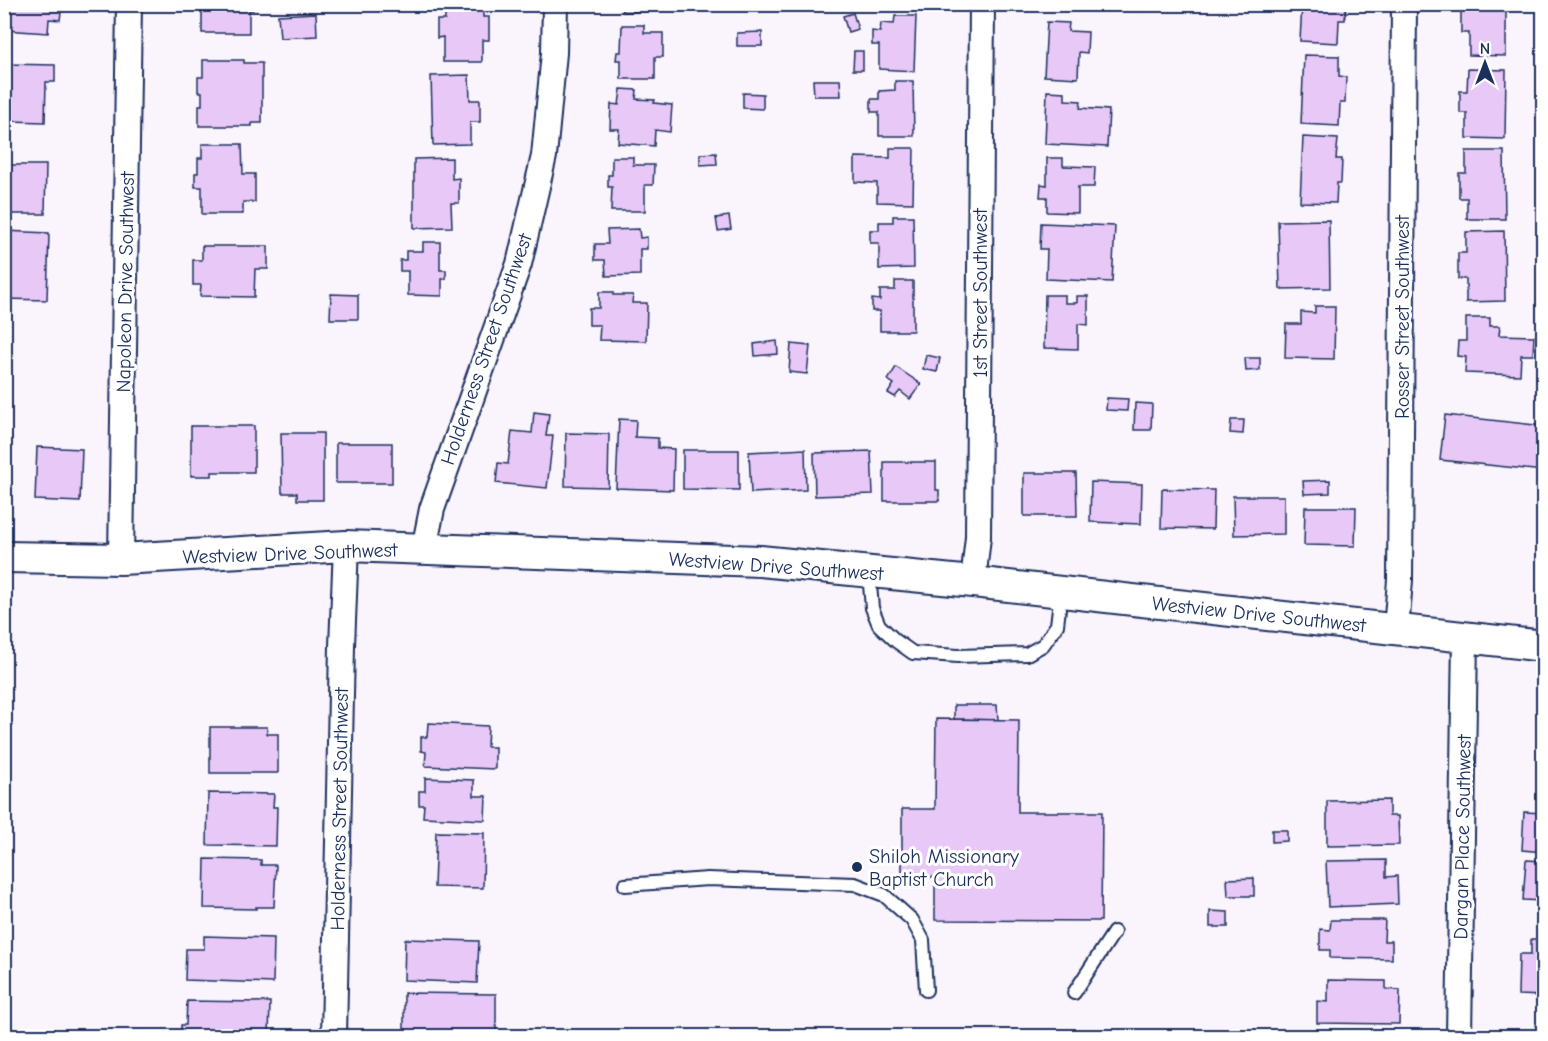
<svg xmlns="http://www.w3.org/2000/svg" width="1548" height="1041" font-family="'Comic Neue',sans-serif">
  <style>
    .building { fill: #e7c8f6; stroke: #1b2f5e; stroke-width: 1.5 }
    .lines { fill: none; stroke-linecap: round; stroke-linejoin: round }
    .service-casing { stroke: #1b2f5e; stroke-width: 16 }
    .minor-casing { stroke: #1b2f5e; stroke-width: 28 }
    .tertiary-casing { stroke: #1b2f5e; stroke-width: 34 }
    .service { stroke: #fff; stroke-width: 12 }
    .minor { stroke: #fff; stroke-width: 24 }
    .tertiary { stroke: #fff; stroke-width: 30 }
    .poi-dot { fill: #1b2f5e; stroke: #fff; stroke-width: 2 }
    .labels { text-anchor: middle; stroke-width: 6; stroke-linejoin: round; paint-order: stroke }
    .street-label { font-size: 20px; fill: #1b2f5e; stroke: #fff }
    .poi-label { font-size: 20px; fill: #1b2f5e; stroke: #fff; text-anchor: start }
  </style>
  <rect width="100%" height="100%" fill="#faf4fd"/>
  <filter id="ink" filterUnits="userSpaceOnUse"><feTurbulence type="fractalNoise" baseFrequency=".0167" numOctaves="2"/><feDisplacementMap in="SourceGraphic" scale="12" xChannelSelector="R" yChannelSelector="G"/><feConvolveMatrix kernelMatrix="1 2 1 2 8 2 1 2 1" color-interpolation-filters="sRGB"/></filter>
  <g filter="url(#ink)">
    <g class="building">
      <polygon points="10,4 62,4 60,20 49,19 48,33 4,30 4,16 9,16"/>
      <polygon points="202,4 253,4 253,10 249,10 249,33 202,33"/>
      <polygon points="445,4 483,4 483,17 489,17 489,40 482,40 482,62 443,62 443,37 437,38 437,20 445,20"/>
      <polygon points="622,4 656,4 656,11 623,12"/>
      <polygon points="1047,4 1081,4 1081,10 1047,7"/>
      <polygon points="1302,4 1346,4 1345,20 1339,20 1338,43 1300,41"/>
      <polygon points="1467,4 1506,4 1506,56 1469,55 1469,33 1461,33 1461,9 1467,9"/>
      <polygon points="316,13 317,36 280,38 278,15"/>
      <polygon points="853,13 858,29 848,32 843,16"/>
      <polygon points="895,16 916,16 914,71 879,69 879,45 872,45 872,31 880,32 881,23 894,24"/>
      <polygon points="1047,22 1069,23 1068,31 1088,32 1087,53 1079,52 1078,78 1044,76"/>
      <polygon points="622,25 644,25 644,33 663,33 663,57 655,57 655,79 621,79 621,60 616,60 617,52 621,52"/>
      <polygon points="762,32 762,46 737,46 737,33"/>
      <polygon points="854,51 863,51 863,70 853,70"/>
      <polygon points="1304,55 1339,56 1339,76 1346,77 1345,103 1340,103 1339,126 1301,124"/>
      <polygon points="203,60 244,60 244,63 262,63 262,123 252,123 252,126 199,126 199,105 202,105 202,92 198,92 198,77 203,77"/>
      <polygon points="4,64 55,65 55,82 46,82 45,122 8,121 9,91 4,91"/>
      <polygon points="1468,69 1506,70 1505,139 1467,138 1467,113 1460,113 1460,91 1467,91"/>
      <polygon points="469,75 470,100 480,100 480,122 470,122 470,144 433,145 431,76"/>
      <polygon points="813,80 840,80 841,96 814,96"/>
      <polygon points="895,81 913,81 914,136 879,136 879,112 871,112 871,99 879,99 879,91 895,90"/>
      <polygon points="621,89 637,90 636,99 655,100 654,103 672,105 670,132 655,130 654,146 618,143 619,129 610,129 611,104 619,105"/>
      <polygon points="1047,91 1065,92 1065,100 1081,101 1080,108 1109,110 1107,147 1045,144"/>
      <polygon points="743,93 763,94 763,109 743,108"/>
      <polygon points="1303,137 1338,139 1336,159 1342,159 1341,183 1337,183 1336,203 1300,202"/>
      <polygon points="202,144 242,144 243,174 255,174 255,202 243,202 243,214 202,214 202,187 195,187 195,173 198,173 198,158 202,158"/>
      <polygon points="890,148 914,148 913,203 877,202 877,183 855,182 855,157 890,158"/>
      <polygon points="1466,151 1504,151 1505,219 1467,219 1467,198 1459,198 1459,173 1466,173"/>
      <polygon points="716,153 717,164 700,165 700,154"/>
      <polygon points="612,157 633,157 633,165 654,165 653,185 645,185 645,211 611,211 612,187 608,187 608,175 612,175"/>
      <polygon points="452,158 452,179 459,178 459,203 451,203 452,227 414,228 414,159"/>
      <polygon points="1047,158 1063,158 1063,166 1095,167 1094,187 1078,187 1078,213 1047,212 1047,197 1040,197 1041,184 1047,185"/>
      <polygon points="4,165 46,165 45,214 4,214"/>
      <polygon points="729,216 731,229 718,231 716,218"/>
      <polygon points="893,216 913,216 914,268 879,269 879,243 870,243 870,230 879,230 879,222 893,222"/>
      <polygon points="1329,220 1330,288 1280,289 1278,221"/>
      <polygon points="1041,223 1115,226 1112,282 1046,279 1047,249 1040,249"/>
      <polygon points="639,229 640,238 647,237 647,249 640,249 640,275 606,276 605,260 595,260 595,244 608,244 607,230"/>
      <polygon points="4,231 49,233 47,300 5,299 6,260 4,260"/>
      <polygon points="1504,231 1505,301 1466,302 1466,279 1458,279 1458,253 1466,253 1466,232"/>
      <polygon points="423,242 440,242 440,270 446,270 446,279 442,279 442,296 408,295 408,271 400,271 400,260 406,260 406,251 423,251"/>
      <polygon points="202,246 268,246 268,269 255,269 254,297 200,296 201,285 193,285 193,260 202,260"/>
      <polygon points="895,281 913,281 913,331 880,331 880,311 872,311 872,299 880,300 880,290 895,290"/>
      <polygon points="599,292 613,292 613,295 633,295 632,303 647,303 646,341 599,340 600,325 589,325 589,308 599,308"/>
      <polygon points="331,294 358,295 358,319 330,319"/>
      <polygon points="1045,295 1065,295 1065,303 1077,303 1077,296 1088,296 1088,325 1078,324 1078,349 1044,348"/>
      <polygon points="1315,306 1335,306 1334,359 1285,358 1286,324 1301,324 1301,312 1315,313"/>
      <polygon points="1466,318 1490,318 1490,326 1500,326 1499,335 1534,336 1533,355 1521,355 1520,375 1465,373 1466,357 1457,356 1458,341 1466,341"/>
      <polygon points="777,341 778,354 755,356 754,344"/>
      <polygon points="791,344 810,346 807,374 789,372"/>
      <polygon points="926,355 940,358 937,372 923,369"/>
      <polygon points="1245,358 1260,358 1260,370 1246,371"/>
      <polygon points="896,367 921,384 910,399 900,391 895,397 888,393 894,384 888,380"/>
      <polygon points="1107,398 1128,399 1127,411 1106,410"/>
      <polygon points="1135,403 1152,404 1151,430 1134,430"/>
      <polygon points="534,412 549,414 546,436 553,436 547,488 496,483 498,463 508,464 512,431 532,433"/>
      <polygon points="1445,415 1544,426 1544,471 1440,460"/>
      <polygon points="619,419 636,420 635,437 658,438 658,448 674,449 673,490 616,488"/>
      <polygon points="1231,420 1244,420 1243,434 1230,433"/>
      <polygon points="191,426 254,426 254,472 212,472 212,476 191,476"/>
      <polygon points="281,433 323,433 323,500 297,500 297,493 282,493"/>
      <polygon points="566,433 609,434 608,487 565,486"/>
      <rect x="336" y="443" width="56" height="40"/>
      <polygon points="37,447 82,449 80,502 35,500"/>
      <polygon points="805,449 806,490 751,493 749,452"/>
      <polygon points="683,450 739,450 739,490 683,489"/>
      <polygon points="871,451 873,494 815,496 814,453"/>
      <polygon points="884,462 936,462 936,490 939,490 939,501 884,501"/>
      <polygon points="1024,473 1076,473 1077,516 1024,516"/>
      <polygon points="1330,480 1330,493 1304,494 1303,481"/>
      <polygon points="1091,482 1142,484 1141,524 1090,522"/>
      <polygon points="1162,489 1214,490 1213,529 1161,528"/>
      <polygon points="1233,496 1284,496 1284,534 1234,535"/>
      <polygon points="1305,507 1356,507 1355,546 1304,545"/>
      <polygon points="954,705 997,705 998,720 954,719"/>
      <polygon points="936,719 1019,720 1018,812 1102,812 1101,921 935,920 935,877 902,877 902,809 935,809"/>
      <polygon points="428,723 488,726 487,747 495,747 495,769 425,766 426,752 421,751 421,737 427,737"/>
      <polygon points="210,727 267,727 267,734 278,734 278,773 210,773"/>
      <polygon points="425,778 474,780 474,796 486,796 485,820 423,817 424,805 419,805 419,791 425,791"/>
      <polygon points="208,793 274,794 273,807 277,807 276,846 207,845"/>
      <polygon points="1389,800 1389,816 1398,816 1399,845 1327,846 1327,801"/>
      <polygon points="1524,812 1544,813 1544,852 1522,850"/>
      <polygon points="1272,830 1287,830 1287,841 1272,842"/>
      <polygon points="436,832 484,833 483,888 434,887"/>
      <polygon points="205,859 261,860 261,865 276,865 274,907 256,907 256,909 204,908"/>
      <polygon points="1386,860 1386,877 1397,876 1398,904 1328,907 1326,861"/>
      <polygon points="1526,860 1544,861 1544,901 1523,900"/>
      <polygon points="1254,878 1254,896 1228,896 1227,879"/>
      <polygon points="1210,911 1228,912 1228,927 1210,927"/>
      <polygon points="1331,920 1385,920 1384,941 1392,941 1392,959 1330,958 1330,950 1320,950 1320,929 1330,930"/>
      <polygon points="204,936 274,938 273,983 185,980 186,949 204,949"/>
      <polygon points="405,939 479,941 477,983 404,980"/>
      <polygon points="1531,939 1544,939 1544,996 1518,995 1519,954 1531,954"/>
      <polygon points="1328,980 1386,981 1386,989 1400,990 1399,1024 1317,1023 1317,1001 1328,1002"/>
      <polygon points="404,993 496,994 496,1036 404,1036"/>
      <polygon points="187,1001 270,1002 269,1036 181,1036 181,1025 186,1025"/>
      <polygon points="1381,1030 1397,1031 1397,1036 1381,1036"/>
    </g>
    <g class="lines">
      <g class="service-casing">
        <g id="service">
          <polyline points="869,573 872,608 879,625 896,641 913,653 958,656 1027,654 1043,645 1057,625 1061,592"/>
          <polyline points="625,885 708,879 855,884 884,895 912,920 923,940 926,990"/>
          <polyline points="1074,993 1114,932"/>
        </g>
      </g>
      <g class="minor-casing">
        <g id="minor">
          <polyline points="424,549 432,509 519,264 544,156 554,53 555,4"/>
          <polyline points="121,559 129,4"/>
          <polyline points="973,582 978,537 982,4"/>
          <polyline points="1396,630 1400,580 1404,4"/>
          <polyline points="334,1036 342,646 346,546"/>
          <polyline points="1459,1036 1465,637"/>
        </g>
      </g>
      <g class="tertiary-casing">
        <polyline id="tertiary" points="4,557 121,559 346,546 760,561 973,582 1544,646"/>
      </g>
      <use href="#service" class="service"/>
      <use href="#minor" class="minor"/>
      <use href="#tertiary" class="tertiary"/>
    </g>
  </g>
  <circle class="poi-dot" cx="857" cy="867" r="6"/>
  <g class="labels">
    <g class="street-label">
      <text transform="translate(125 282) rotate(-89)" y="7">Napoleon Drive Southwest</text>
      <text transform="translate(980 293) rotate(-90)" y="7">1st Street Southwest</text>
      <text transform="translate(1402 317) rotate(-90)" y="7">Rosser Street Southwest</text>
      <text transform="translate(486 349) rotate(-71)" y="7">Holderness Street Southwest</text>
      <text transform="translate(290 553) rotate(-2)" y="7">Westview Drive Southwest</text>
      <text transform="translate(776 566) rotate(4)" y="7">Westview Drive Southwest</text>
      <text transform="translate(1259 614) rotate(6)" y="7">Westview Drive Southwest</text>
      <text transform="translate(339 809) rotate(-89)" y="7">Holderness Street Southwest</text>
      <text transform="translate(1462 837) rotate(-89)" y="7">Dargan Place Southwest</text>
    </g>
    <g class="poi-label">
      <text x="869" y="863">Shiloh Missionary<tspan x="869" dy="23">Baptist Church</tspan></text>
    </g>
  </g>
  <rect width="1548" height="1041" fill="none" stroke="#fff" stroke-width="24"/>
  <rect x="12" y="12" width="1524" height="1017" fill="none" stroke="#1b2f5e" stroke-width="2" filter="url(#ink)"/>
  <g transform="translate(1485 63)" stroke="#ffffff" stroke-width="4.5" paint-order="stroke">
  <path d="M0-4.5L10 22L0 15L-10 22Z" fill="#1b2f5e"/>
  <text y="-9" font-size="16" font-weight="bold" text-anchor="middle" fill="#1b2f5e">N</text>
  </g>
</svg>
